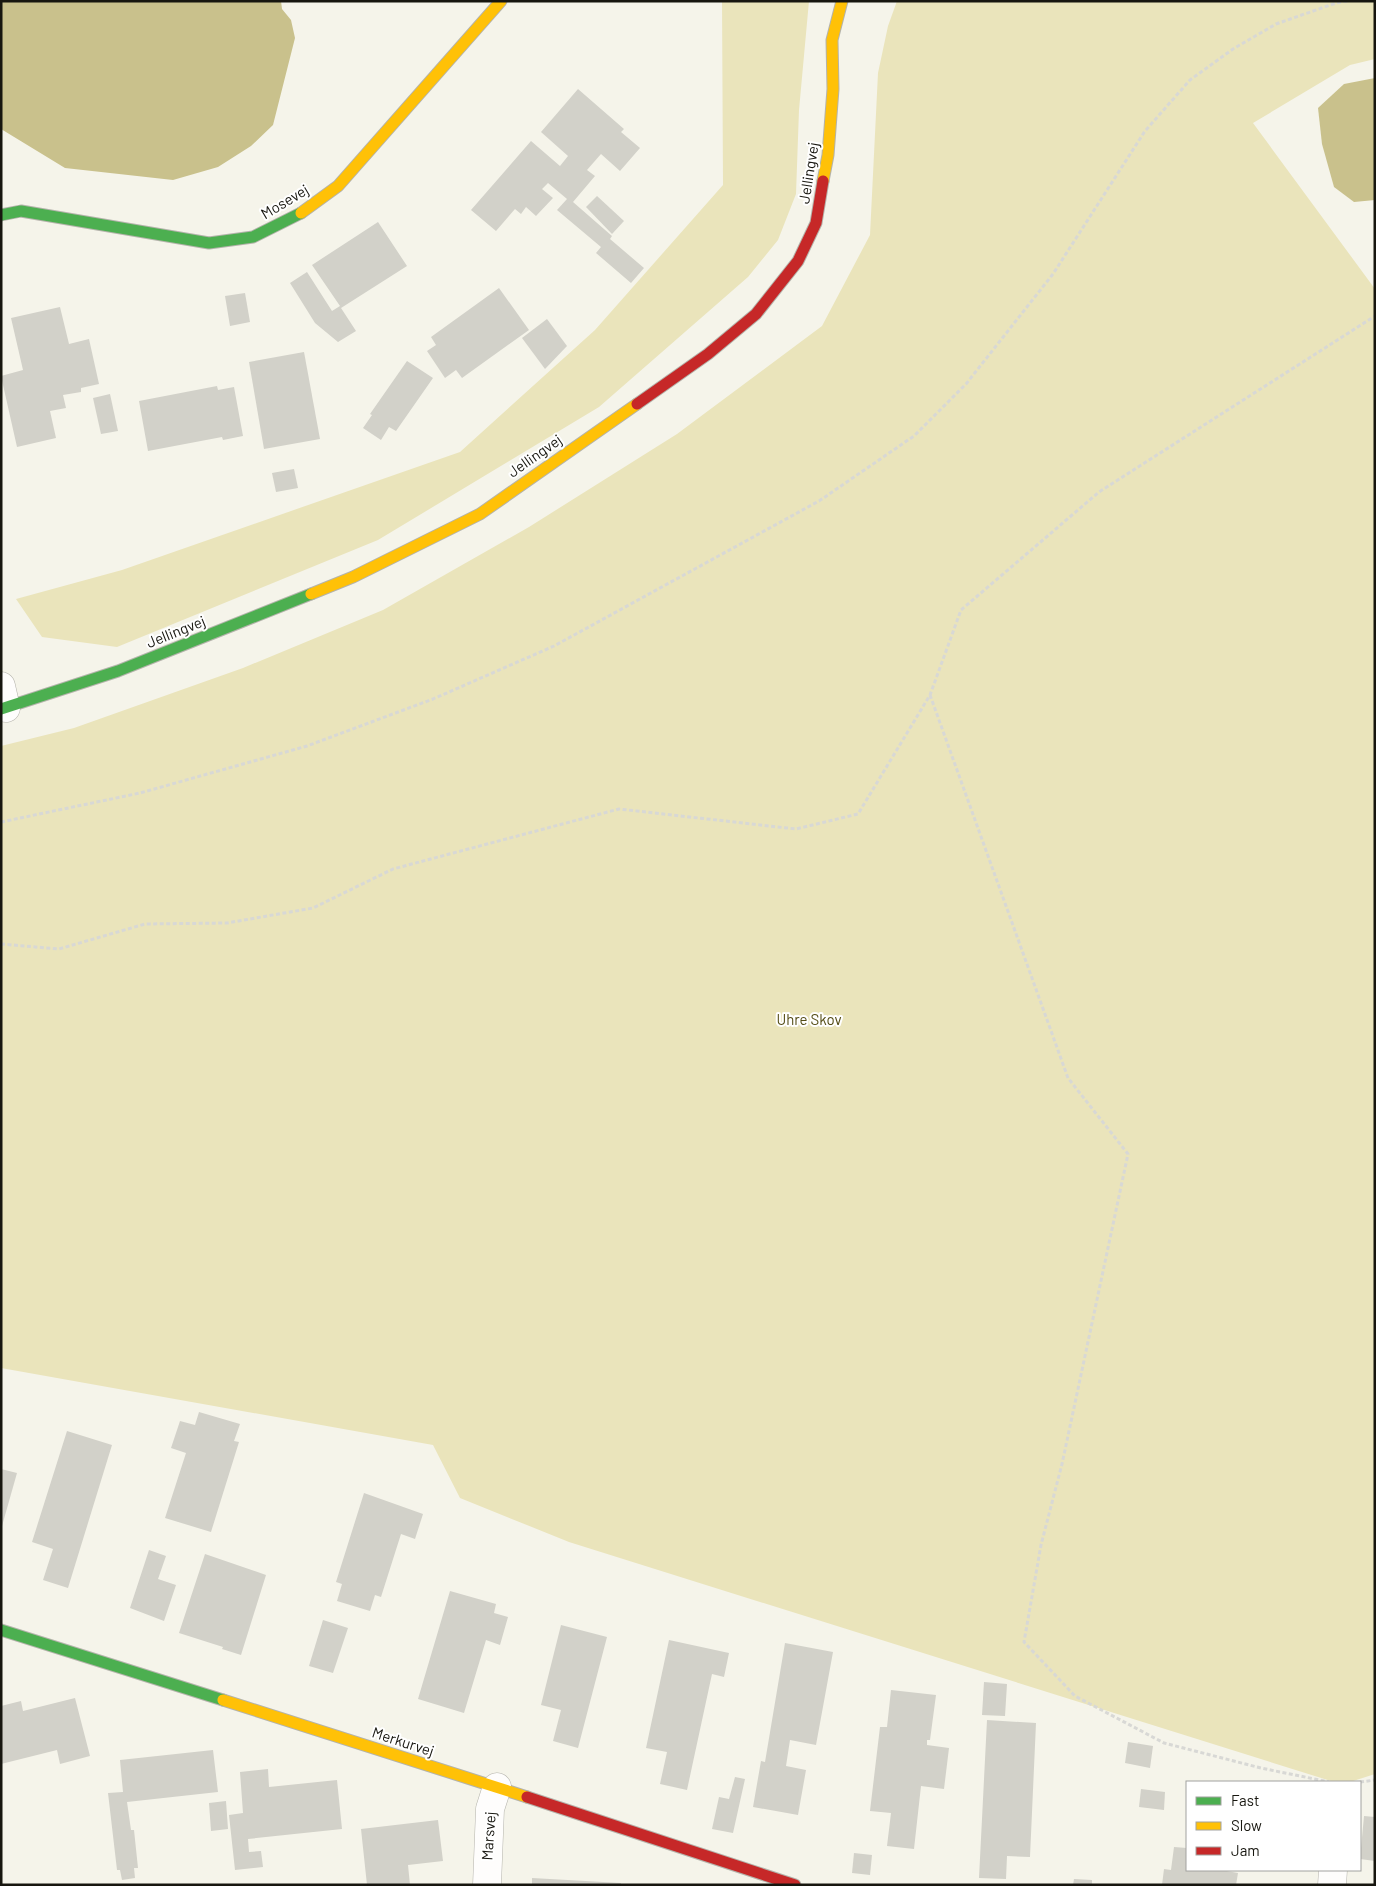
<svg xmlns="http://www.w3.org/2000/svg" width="1376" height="1886" font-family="Barlow,sans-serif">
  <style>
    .green { fill: #eae4bb }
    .water { fill: #c9c18c }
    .building { fill: #d2d1c9 }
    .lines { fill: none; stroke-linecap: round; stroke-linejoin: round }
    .street-casing { stroke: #b4b3ab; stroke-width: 29 }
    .fast-casing { stroke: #b4b3ab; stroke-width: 13 }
    .slow-casing { stroke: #b4b3ab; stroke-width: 13 }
    .jam-casing { stroke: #b4b3ab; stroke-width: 13 }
    .path { stroke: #d8d8d5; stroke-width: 3; stroke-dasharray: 4 2.5; stroke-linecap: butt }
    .street { stroke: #fefdfc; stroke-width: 28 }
    .fast { stroke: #4caf50; stroke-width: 11 }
    .slow { stroke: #ffc107; stroke-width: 11 }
    .jam { stroke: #c62828; stroke-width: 11 }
    .labels { text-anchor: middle; stroke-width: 4; stroke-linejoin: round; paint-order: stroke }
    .street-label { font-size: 15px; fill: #17160f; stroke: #fff }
    .park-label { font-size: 15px; fill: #544c15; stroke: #fff }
  </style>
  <rect width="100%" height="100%" fill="#f5f4ea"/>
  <g class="green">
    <polygon points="722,1 809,1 799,110 796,194 778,240 748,277 599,407 378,540 117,647 42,637 16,599 122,570 460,452 595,330 723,185"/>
    <polygon points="897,1 1375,1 1375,59 1350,65 1253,123 1375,289 1375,1774 1350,1782 1334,1782 569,1542 460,1498 433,1445 1,1368 1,746 74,728 243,668 383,610 529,527 677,434 822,326 870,235 878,73 888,26"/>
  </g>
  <g class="water">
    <polygon points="1,1 281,1 282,9 291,20 295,38 273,125 251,146 218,167 173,180 65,168 1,129"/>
    <polygon points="1375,78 1375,200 1354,202 1334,187 1322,144 1318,108 1344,84"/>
  </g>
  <g class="building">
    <polygon points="578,89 624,129 621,132 640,148 620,171 601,154 587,170 595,176 573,202 612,236 610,239 644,268 631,283 596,253 601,247 557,210 567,199 548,183 542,189 553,198 536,216 526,207 521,214 515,209 496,231 471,210 531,141 560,166 568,156 541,132"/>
    <polygon points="597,196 624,221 612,234 586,207"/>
    <polygon points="378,222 407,266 341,308 356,331 338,342 315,323 290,283 307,272 332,311 340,306 312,265"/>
    <polygon points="499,288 529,330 462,378 456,370 445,378 427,351 436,345 431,337"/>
    <polygon points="245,293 250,322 230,326 225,296"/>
    <polygon points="60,307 69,344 89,339 99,384 81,388 81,392 63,395 66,408 50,411 56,438 17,447 1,376 23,370 11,318"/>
    <polygon points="547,319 567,346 545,369 522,338"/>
    <polygon points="304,352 320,439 264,449 249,362"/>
    <polygon points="407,361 433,378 396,431 389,427 381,440 363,428 372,415 370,414"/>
    <polygon points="217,386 218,390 234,387 243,436 223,440 222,437 148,451 139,401"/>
    <polygon points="110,394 118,431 101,434 93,398"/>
    <polygon points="294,469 298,488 276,492 272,473"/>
    <polygon points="199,1412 240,1424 234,1441 239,1442 211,1532 165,1518 186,1453 171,1448 180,1421 195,1425"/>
    <polygon points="67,1431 112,1445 68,1588 43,1580 53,1549 32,1542"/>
    <polygon points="1,1469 17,1473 2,1526 1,1525"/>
    <polygon points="364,1493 423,1514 415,1539 401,1534 381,1597 375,1595 370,1611 337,1601 342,1584 336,1582"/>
    <polygon points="149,1550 166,1556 158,1579 176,1585 164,1621 130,1608"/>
    <polygon points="205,1554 266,1575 241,1655 222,1649 223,1647 179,1633"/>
    <polygon points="450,1591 496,1604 494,1613 508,1617 500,1645 486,1640 464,1713 418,1699"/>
    <polygon points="323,1620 348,1628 333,1673 309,1666"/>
    <polygon points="561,1625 607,1637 578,1748 553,1741 561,1710 541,1705"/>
    <polygon points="669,1640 729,1653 724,1677 712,1674 687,1790 660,1784 667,1752 646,1748"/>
    <polygon points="785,1643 833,1652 816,1745 790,1740 786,1766 806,1770 798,1815 753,1807 761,1761 765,1762"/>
    <polygon points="984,1682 1007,1684 1005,1716 982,1715"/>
    <polygon points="891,1690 936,1695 930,1740 927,1740 927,1745 949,1748 944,1789 921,1786 914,1849 887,1846 891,1813 870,1811 880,1727 887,1727"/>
    <polygon points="75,1698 90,1756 60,1764 57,1750 1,1764 1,1706 21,1701 23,1711"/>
    <polygon points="987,1720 1036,1723 1030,1857 1007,1856 1006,1879 979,1878"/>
    <polygon points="1128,1742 1153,1746 1150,1768 1125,1763"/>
    <polygon points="213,1750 218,1792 127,1802 131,1830 134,1830 138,1868 134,1868 135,1878 122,1880 120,1870 117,1870 108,1793 123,1792 120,1760"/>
    <polygon points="268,1769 269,1787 337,1780 342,1829 248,1839 249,1852 261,1851 263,1867 235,1870 229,1815 243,1813 240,1772"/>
    <polygon points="735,1777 745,1779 733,1833 712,1829 719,1797 729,1799"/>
    <polygon points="1141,1789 1165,1792 1164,1810 1139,1807"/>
    <polygon points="226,1801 228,1829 211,1831 209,1803"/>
    <polygon points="1364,1816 1375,1817 1375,1861 1360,1859"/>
    <polygon points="438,1820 443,1861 408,1865 410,1885 367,1885 361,1829"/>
    <polygon points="1174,1847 1187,1848 1187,1870 1221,1870 1238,1873 1236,1885 1162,1885 1164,1869 1171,1870"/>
    <polygon points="854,1853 872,1855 870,1875 852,1873"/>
    <polygon points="532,1878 621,1883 621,1885 532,1885"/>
    <polygon points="1074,1879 1092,1880 1092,1885 1073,1885"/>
  </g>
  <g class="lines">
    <g class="street-casing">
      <g id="street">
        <polyline points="1,686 6,708"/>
        <polyline points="487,1885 490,1809 497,1787"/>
        <polyline points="1332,1885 1333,1870"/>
      </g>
    </g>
    <g class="fast-casing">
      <g id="fast">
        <polyline points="1,215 21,211 209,243 253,237 301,213"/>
        <polyline points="1,709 118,671 311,594"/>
        <polyline points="1,1630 223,1700"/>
      </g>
    </g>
    <g class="slow-casing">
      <g id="slow">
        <polyline points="823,181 828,155 833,89 832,40 842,1"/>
        <polyline points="301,213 338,186 501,1"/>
        <polyline points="311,594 353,577 480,514 637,404"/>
        <polyline points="223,1700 527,1797"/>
      </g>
    </g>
    <g class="jam-casing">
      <g id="jam">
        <polyline points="637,404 708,354 756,314 798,261 816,223 823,181"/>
        <polyline points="527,1797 795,1885"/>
      </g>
    </g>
    <g class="path">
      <polyline points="930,695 1068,1078 1128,1154 1062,1464 1041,1545 1024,1642 1075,1696 1164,1743 1261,1768 1329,1782"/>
      <polyline points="1,822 140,793 307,746 433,699 554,646 819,501 914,436 966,384 1053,274 1145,131 1190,80 1233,49 1276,24 1336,3 1347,1"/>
      <polyline points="1,944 59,949 145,924 227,923 313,908 393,869 619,809 796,829 858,814 930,695 961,610 1099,492 1375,316"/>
      <polyline points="1360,1782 1375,1780"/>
    </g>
    <use href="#street" class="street"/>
    <use href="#fast" class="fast"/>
    <use href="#slow" class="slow"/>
    <use href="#jam" class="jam"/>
  </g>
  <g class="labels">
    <g class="street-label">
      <text transform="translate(809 173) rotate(-81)" y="5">Jellingvej</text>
      <text transform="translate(285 202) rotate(-31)" y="5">Mosevej</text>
      <text transform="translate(535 456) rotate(-35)" y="5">Jellingvej</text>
      <text transform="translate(176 632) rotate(-22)" y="5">Jellingvej</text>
      <text transform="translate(403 1742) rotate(18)" y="5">Merkurvej</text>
      <text transform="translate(489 1836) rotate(-86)" y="5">Marsvej</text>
    </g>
    <g class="park-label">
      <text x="809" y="1025">Uhre Skov</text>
    </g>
  </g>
  <rect width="1376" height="1886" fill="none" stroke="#17160f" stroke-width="5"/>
  <rect x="1186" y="1781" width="175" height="90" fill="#ffffff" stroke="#a2a29f"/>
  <rect x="1196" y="1797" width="25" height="8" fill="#4caf50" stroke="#a2a29f"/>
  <text x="1231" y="1806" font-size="15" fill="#17160f">Fast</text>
  <rect x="1196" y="1822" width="25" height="8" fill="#ffc107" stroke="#a2a29f"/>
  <text x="1231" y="1831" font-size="15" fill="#17160f">Slow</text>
  <rect x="1196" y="1847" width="25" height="8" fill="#c62828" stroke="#a2a29f"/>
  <text x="1231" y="1856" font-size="15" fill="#17160f">Jam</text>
</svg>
